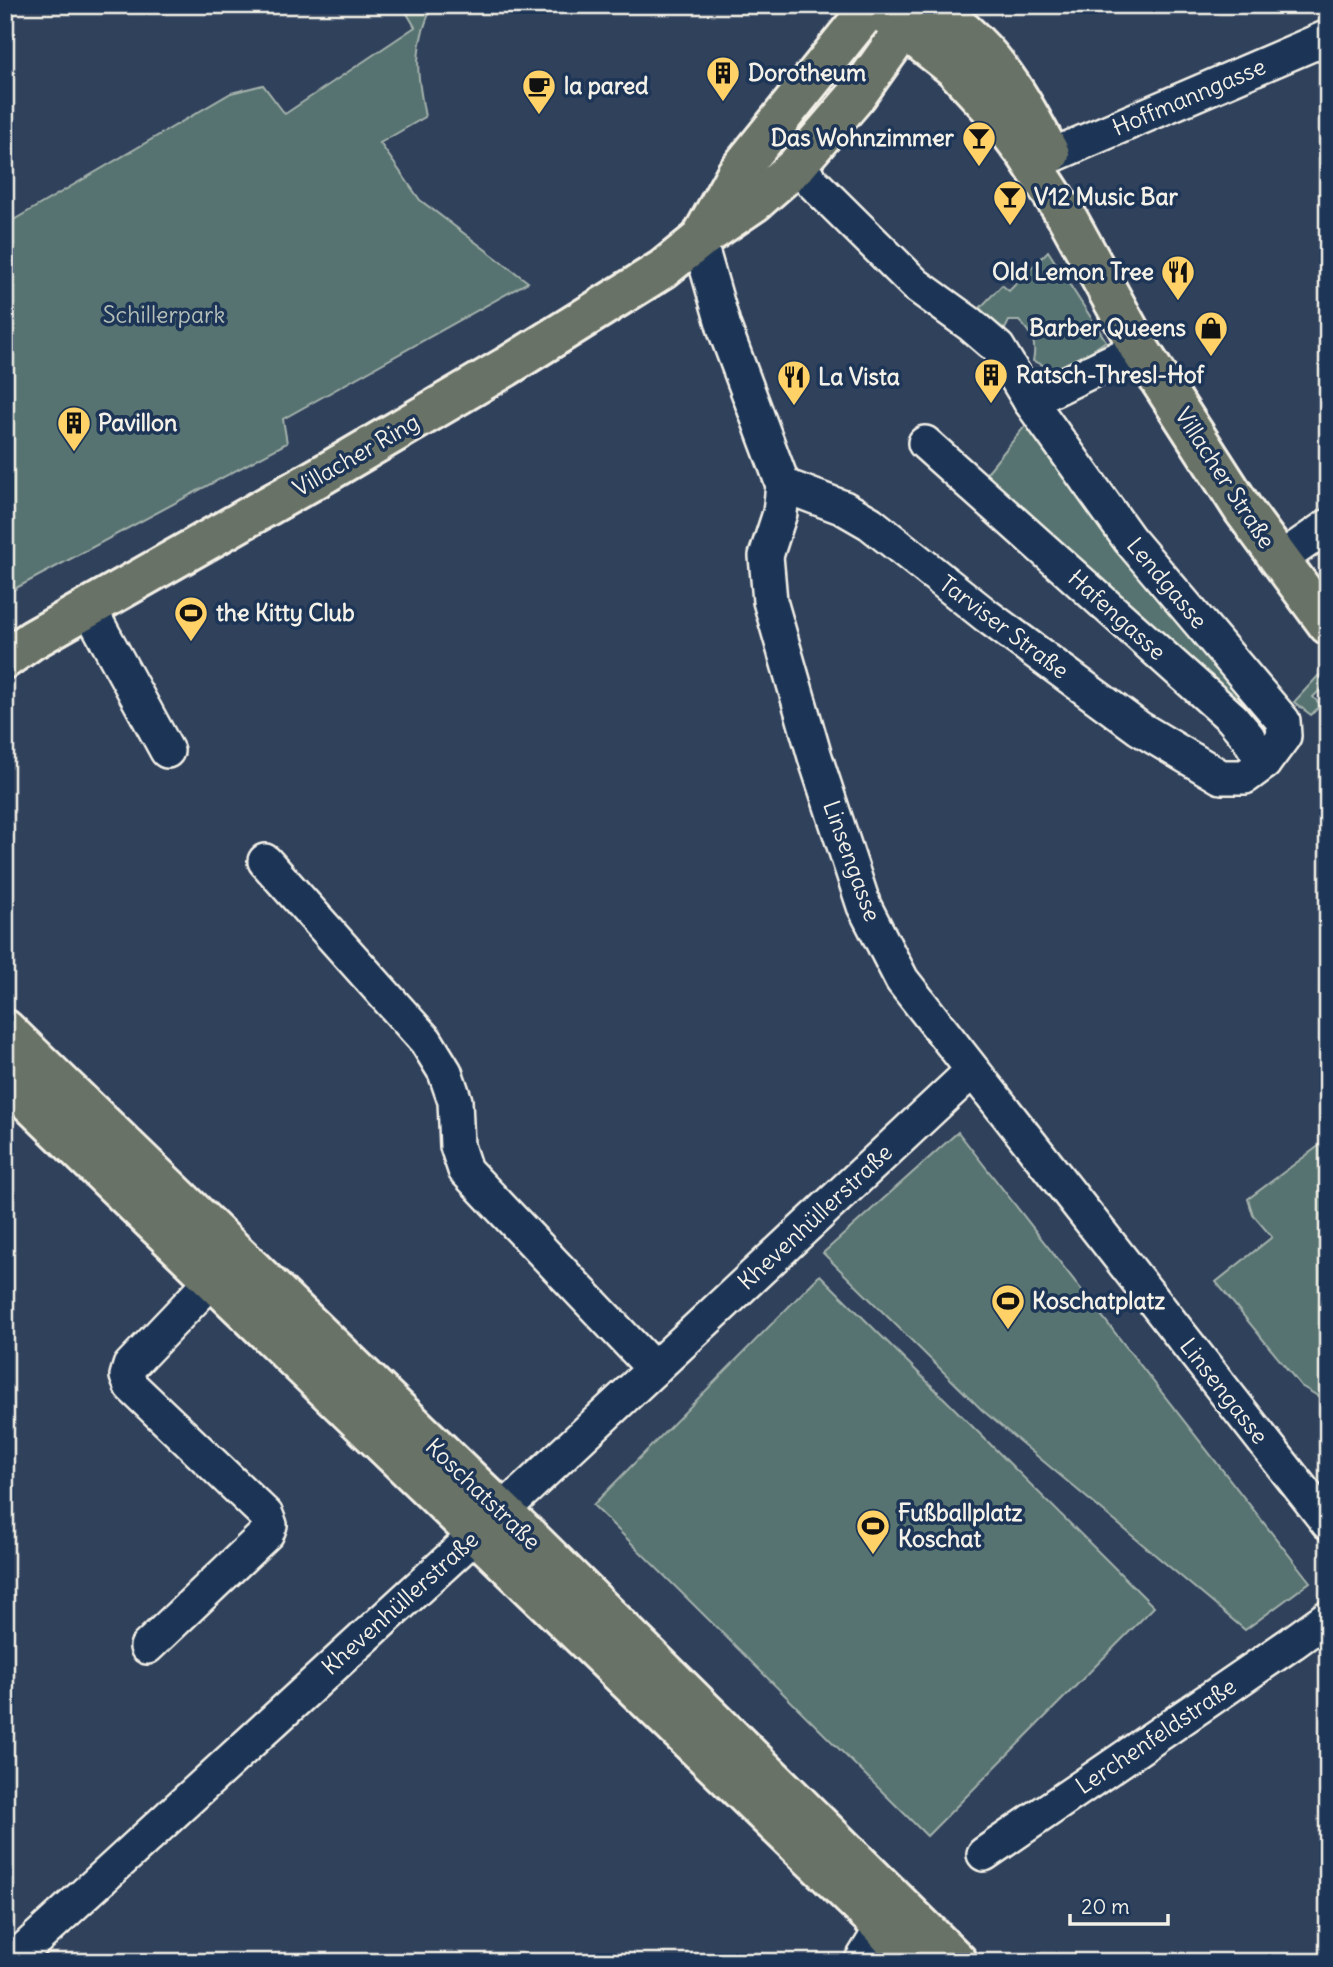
<svg xmlns="http://www.w3.org/2000/svg" width="1333" height="1967" font-family="Delius,sans-serif">
  <style>
    .green { fill: #567371; stroke: #a5b2ac; stroke-width: 2 }
    .lines { fill: none; stroke-linecap: round; stroke-linejoin: round }
    .minor-casing { stroke: #f4f1e8; stroke-width: 38 }
    .major-casing { stroke: #f4f1e8; stroke-width: 44 }
    .minor { stroke: #1d3557; stroke-width: 33 }
    .major { stroke: #697266; stroke-width: 38 }
    .labels { text-anchor: middle; stroke-width: 7; stroke-linejoin: round; paint-order: stroke }
    .poi-label { font-size: 23px; font-weight: bold; fill: #f4f1e8; stroke: #1d3557; text-anchor: start }
    .street-label { font-size: 23px; fill: #f4f1e8; stroke: #1d3557 }
    .park-label { font-size: 23px; fill: #b5bfb8; stroke: #1d3557 }
  </style>
  <rect width="100%" height="100%" fill="#30415c"/>
  <filter id="ink" filterUnits="userSpaceOnUse"><feTurbulence type="fractalNoise" baseFrequency=".0143" numOctaves="2"/><feDisplacementMap in="SourceGraphic" scale="14" xChannelSelector="R" yChannelSelector="G"/><feConvolveMatrix kernelMatrix="1 2 1 2 8 2 1 2 1" color-interpolation-filters="sRGB"/></filter>
  <g filter="url(#ink)">
    <g class="green">
      <path d="M402,5h31c-21,43 -16,67 -8,112l-45,26 40,57 108,82 -245,137 4,24 -282,151v-369l226,-132 32,-8 22,29 130,-87z"/>
      <path d="M1048,251l58,90 -46,31 -27,-11c4,-19 -1,-27 -14,-40h-10l-8,16 -24,-26 25,-26 7,6z"/>
      <polygon points="1029,421 1260,715 1253,725 981,480"/>
      <polygon points="1319,675 1328,684 1328,692 1323,687 1313,697 1321,705 1311,715 1294,702"/>
      <polygon points="958,1132 1310,1582 1245,1630 982,1410 823,1253"/>
      <polygon points="1328,1139 1328,1402 1301,1386 1216,1282 1272,1237 1253,1215 1248,1199"/>
      <polygon points="820,1275 1154,1607 927,1836 593,1505"/>
    </g>
    <g class="lines">
      <g class="minor-casing">
        <g id="minor">
          <polyline points="1051,156 1328,37"/>
          <polyline points="699,240 724,327 783,485 780,513 766,556 770,601 815,757 864,906 902,980 1328,1523"/>
          <polyline points="1030,401 1139,348"/>
          <polyline points="925,443 1232,718 1248,737 1264,763"/>
          <polyline points="783,485 844,508 870,523 987,616 1139,728 1221,777 1245,777 1264,763 1284,736 1283,721 1129,539 1030,401 998,348 970,324 916,285 796,166"/>
          <polyline points="1279,560 1328,526"/>
          <polyline points="89,608 167,751"/>
          <polyline points="265,861 426,1041 445,1072 455,1101 457,1146 465,1170 654,1369"/>
          <polyline points="147,1647 267,1533 270,1525 266,1515 131,1386 127,1376 130,1366 213,1279"/>
          <polyline points="984,1854 1292,1643 1328,1617"/>
          <polyline points="11,1962 528,1487 972,1071"/>
          <polyline points="861,1962 874,1941 880,1925"/>
        </g>
      </g>
      <g class="major-casing">
        <g id="major">
          <polyline points="874,5 954,68 991,108 1026,154 1067,217 1139,348 1244,511 1328,625"/>
          <path d="M934,5c13,12 28,24 41,37 32,31 54,72 75,112"/>
          <polyline points="704,232 736,174 872,5"/>
          <polyline points="5,659 32,640 324,474 506,367 663,269 699,240 755,202 796,166 857,95 921,5"/>
          <polyline points="5,1029 526,1534 958,1962"/>
          <polyline points="5,1079 880,1925 913,1962"/>
        </g>
      </g>
      <use href="#minor" class="minor"/>
      <use href="#major" class="major"/>
    </g>
  </g>
  <defs>
    <g id="building-pin" transform="scale(1.75)"><path d="M0 17L-7.5 6A9.5 9.5 0 1 1 7.5 6Z" fill="#ffd166" stroke="#1d3557"/><path d="M-4-6H4V6H1V3H-1V6H-4ZM-2.5-4.3h1.7v1.8h-1.7ZM.8-4.3h1.7v1.8H.8ZM-2.5-1h1.7V.8h-1.7ZM.8-1h1.7V.8H.8Z" fill="#111"/></g>
    <g id="cafe-pin" transform="scale(1.75)"><path d="M0 17L-7.5 6A9.5 9.5 0 1 1 7.5 6Z" fill="#ffd166" stroke="#1d3557"/><path d="M-5.5-4.5H6V0H3Q3 3.5 0 3.5H-2.5Q-5.5 3.5-5.5 0ZM3-3.2v2h1.7v-2ZM-6 4.5H4V6H-6Z" fill="#111"/></g>
    <g id="bar-pin" transform="scale(1.75)"><path d="M0 17L-7.5 6A9.5 9.5 0 1 1 7.5 6Z" fill="#ffd166" stroke="#1d3557"/><path d="M-6-5H6L.8 .8V4.5H3.5V6h-7V4.5H-.8V.8Z" fill="#111"/></g>
    <g id="restaurant-pin" transform="scale(1.75)"><path d="M0 17L-7.5 6A9.5 9.5 0 1 1 7.5 6Z" fill="#ffd166" stroke="#1d3557"/><path d="M-5-6h1v4h1v-4h1v4h1v-4h1v5L-1.5 .5V6h-2V.5L-5-1ZM5-6V6H3V1.5H1.5Q1.5-4 5-6Z" fill="#111"/></g>
    <g id="shop-pin" transform="scale(1.75)"><path d="M0 17L-7.5 6A9.5 9.5 0 1 1 7.5 6Z" fill="#ffd166" stroke="#1d3557"/><path d="M-5-2.5h2.3a2.7 3.5 0 0 1 5.4 0H5L5.5 6h-11ZM-1.5-2.5h3a1.5 2.3 0 0 0-3 0Z" fill="#111"/></g>
    <g id="stadium-pin" transform="scale(1.75)"><path d="M0 17L-7.5 6A9.5 9.5 0 1 1 7.5 6Z" fill="#ffd166" stroke="#1d3557"/><path d="M0-5a6.5 5 0 1 0 0 10a6.5 5 0 1 0 0-10ZM-3.5-1.8h7v3.6h-7Z" fill="#111"/></g>
  </defs>
  <g fill-rule="evenodd">
    <use href="#building-pin" x="723" y="73"/>
    <use href="#cafe-pin" x="539" y="86"/>
    <use href="#bar-pin" x="979" y="138"/>
    <use href="#bar-pin" x="1010" y="197"/>
    <use href="#restaurant-pin" x="1178" y="272"/>
    <use href="#shop-pin" x="1211" y="328"/>
    <use href="#building-pin" x="991" y="375"/>
    <use href="#restaurant-pin" x="794" y="377"/>
    <use href="#building-pin" x="74" y="423"/>
    <use href="#stadium-pin" x="191" y="613"/>
    <use href="#stadium-pin" x="1008" y="1301"/>
    <use href="#stadium-pin" x="873" y="1526"/>
  </g>
  <g class="labels">
    <g class="poi-label">
      <text x="748" y="81">Dorotheum</text>
      <text x="564" y="94">la pared</text>
      <text x="954" y="146" text-anchor="end">Das Wohnzimmer</text>
      <text x="1034" y="205">V12 Music Bar</text>
      <text x="1154" y="280" text-anchor="end">Old Lemon Tree</text>
      <text x="1186" y="336" text-anchor="end">Barber Queens</text>
      <text x="1016" y="383">Ratsch-Thresl-Hof</text>
      <text x="818" y="385">La Vista</text>
      <text x="98" y="431">Pavillon</text>
      <text x="216" y="621">the Kitty Club</text>
      <text x="1032" y="1309">Koschatplatz</text>
      <text x="898" y="1521">Fußballplatz<tspan x="898" dy="26">Koschat</tspan></text>
    </g>
    <g class="street-label">
      <text transform="translate(1189 97) rotate(-23)" y="8">Hoffmanngasse</text>
      <text transform="translate(356 455) rotate(-30)" y="8">Villacher Ring</text>
      <text transform="translate(1225 478) rotate(57)" y="8">Villacher Straße</text>
      <text transform="translate(1167 583) rotate(50)" y="8">Lendgasse</text>
      <text transform="translate(1117 615) rotate(42)" y="8">Hafengasse</text>
      <text transform="translate(1004 627) rotate(37)" y="8">Tarviser Straße</text>
      <text transform="translate(852 861) rotate(70)" y="8">Linsengasse</text>
      <text transform="translate(815 1217) rotate(-43)" y="8">Khevenhüllerstraße</text>
      <text transform="translate(1224 1391) rotate(52)" y="8">Linsengasse</text>
      <text transform="translate(483 1494) rotate(44)" y="8">Koschatstraße</text>
      <text transform="translate(400 1603) rotate(-42)" y="8">Khevenhüllerstraße</text>
      <text transform="translate(1156 1736) rotate(-34)" y="8">Lerchenfeldstraße</text>
    </g>
    <g class="park-label">
      <text x="164" y="323">Schillerpark</text>
    </g>
  </g>
  <rect width="1333" height="1967" fill="none" stroke="#1d3557" stroke-width="28"/>
  <rect x="14" y="14" width="1305" height="1939" fill="none" stroke="#f4f1e8" stroke-width="2.5" filter="url(#ink)"/>
  <path d="M1070 1914v10h98v-10" fill="none" stroke="#f4f1e8" stroke-width="3.5"/>
  <text x="1081" y="1914" font-size="21" fill="#f4f1e8" stroke="#1d3557" stroke-width="5" paint-order="stroke">20 m</text>
</svg>
